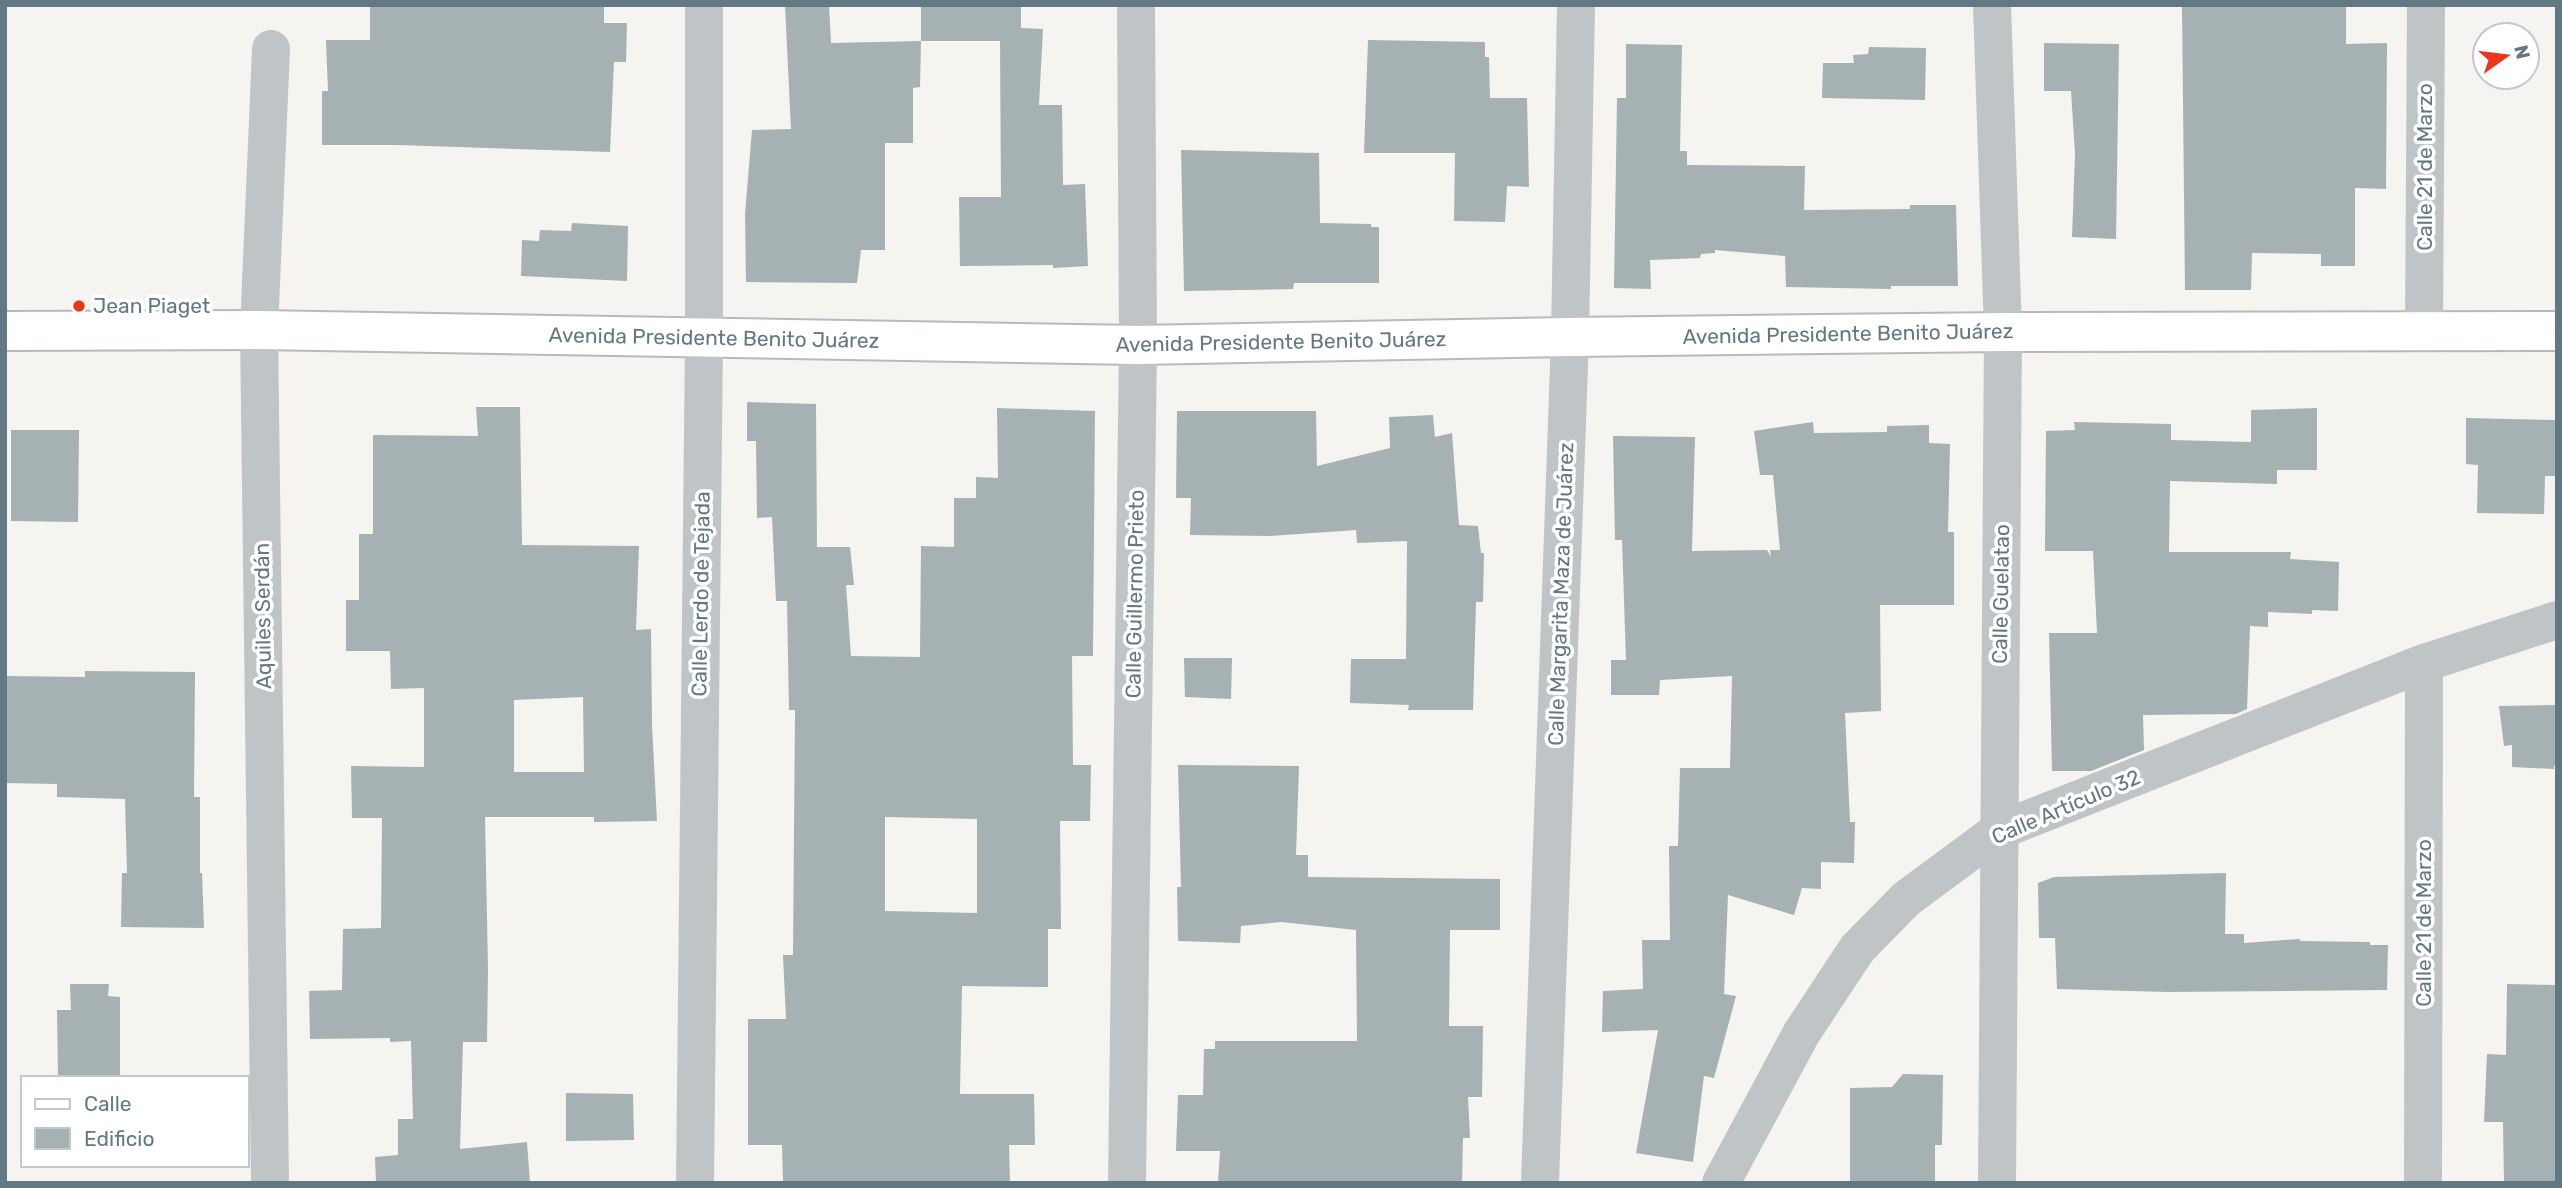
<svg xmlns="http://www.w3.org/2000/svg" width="2562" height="1188" font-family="Rubik,sans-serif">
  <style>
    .building { fill: #a6b1b4; fill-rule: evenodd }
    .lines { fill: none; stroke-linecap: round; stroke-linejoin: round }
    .secondary-casing { stroke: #b4babe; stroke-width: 42 }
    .street { stroke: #bfc5c7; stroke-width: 38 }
    .secondary { stroke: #fff; stroke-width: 38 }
    .poi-dot { fill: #eb361a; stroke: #fff; stroke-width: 2.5 }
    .labels { text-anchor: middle; stroke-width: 7; stroke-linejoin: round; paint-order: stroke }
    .street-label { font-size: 21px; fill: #627883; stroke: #fff }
    .poi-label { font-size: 21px; fill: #627883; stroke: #fff; text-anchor: start }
  </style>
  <rect width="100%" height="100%" fill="#f5f4f0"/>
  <g class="building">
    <polygon points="370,5 604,7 604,23 627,23 626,62 614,62 610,152 398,145 322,145 322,91 328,91 326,40 370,40"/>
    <polygon points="785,5 829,5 831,43 921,41 920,87 913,88 913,143 885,143 885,250 861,250 857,283 746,282 745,214 752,130 791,129"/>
    <polygon points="921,5 1021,5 1021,28 1043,29 1039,105 1062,105 1063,185 1085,184 1088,266 1053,268 1053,265 960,266 959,197 1001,197 1000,41 921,41"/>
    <polygon points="2182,5 2346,5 2346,44 2387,43 2386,189 2355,188 2355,266 2321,266 2321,254 2252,253 2251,290 2185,290"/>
    <polygon points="1368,40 1485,42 1485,57 1489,57 1490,98 1527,98 1529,187 1507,186 1505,222 1454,221 1455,153 1364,153"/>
    <polygon points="2044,43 2119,44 2116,239 2072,237 2075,154 2071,91 2044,91"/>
    <polygon points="1626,44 1682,45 1680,151 1687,151 1687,165 1805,166 1804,210 1910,209 1910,205 1956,205 1958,286 1891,286 1891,289 1786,287 1785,256 1715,250 1715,253 1701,254 1700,258 1650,260 1651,289 1614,288 1617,98 1626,98"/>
    <polygon points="1869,47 1926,48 1925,100 1822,98 1823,63 1854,63 1853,55 1868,54"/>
    <polygon points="1181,150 1319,153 1320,223 1371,224 1371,227 1379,227 1379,283 1294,283 1293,289 1184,291"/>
    <polygon points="572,223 628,226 627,281 521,276 522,240 539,241 540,230 571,231"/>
    <path d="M747,402l69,2 1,143h33l4,38h-8l5,71 69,1 1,-111 33,1v-49h22v-21l22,1 -1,-70 98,3 -2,245h-21l1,109h18l-1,56h-30l1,108h-13v58l-86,-1 -2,108h74l1,51h-26l1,38h-227l-1,-38h-34v-126h38l-3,-64h10l2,-245h-6l-2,-109h-11l-4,-84 -15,1 -1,-77h-9zM885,817l92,2v94l-92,-2z"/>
    <path d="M476,407h44l2,138 117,1 -3,84 15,-1 1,96 5,96 -63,1v-5h-109l3,152 -1,73h-24l-3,107 67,-7 3,41h-154l-1,-26 23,-2v-36h15l-2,-78 -21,1v-4l-80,1 -1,-48 33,-1 1,-61 38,-1 1,-110h-30l-1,-52 73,1v-79l-33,1 -1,-38h-44v-51h13v-66h14v-99l105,1zM583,697l1,75h-70v-72z"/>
    <polygon points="2317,408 2317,470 2277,470 2277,484 2170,481 2169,552 2291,552 2290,559 2339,562 2338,611 2312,610 2312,614 2268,612 2268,627 2250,626 2247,709 2236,714 2143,715 2144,750 2091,771 2052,771 2049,633 2097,633 2093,551 2045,551 2046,431 2075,430 2074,422 2171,424 2171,440 2251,442 2251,410"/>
    <polygon points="1177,411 1316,411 1317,466 1390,448 1389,417 1433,415 1435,437 1452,433 1459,525 1478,526 1481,553 1484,553 1483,602 1476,602 1473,710 1408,710 1409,705 1350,703 1351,659 1406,659 1407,541 1357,543 1356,530 1269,536 1190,535 1191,498 1176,498"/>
    <polygon points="2466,418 2557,420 2557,476 2545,476 2544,514 2477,513 2478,465 2466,464"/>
    <polygon points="1813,422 1814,433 1887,432 1887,426 1929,425 1929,443 1950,444 1948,532 1954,532 1954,605 1880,605 1881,711 1845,713 1850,822 1855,822 1854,863 1821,862 1821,889 1802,888 1794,915 1728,895 1724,994 1736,996 1714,1078 1704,1076 1693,1162 1636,1153 1658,1030 1602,1032 1603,991 1643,989 1642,940 1670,940 1669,846 1678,846 1680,768 1730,768 1732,676 1660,680 1659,695 1611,695 1611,660 1626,660 1622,540 1615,540 1613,436 1695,437 1692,551 1767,550 1771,557 1770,550 1780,550 1773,475 1760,475 1754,431"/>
    <polygon points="11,430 79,430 78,522 11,521"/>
    <polygon points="1184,658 1232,658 1231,699 1185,697"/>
    <polygon points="85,671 195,672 194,797 200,797 200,873 202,873 204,928 121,927 122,873 127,873 125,799 57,797 57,784 5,783 5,676 85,677"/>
    <polygon points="2557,705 2557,766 2554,766 2554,769 2512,767 2512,745 2504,746 2499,706"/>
    <polygon points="1178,765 1299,766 1296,855 1308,855 1308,877 1500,879 1500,930 1450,930 1449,1026 1483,1026 1482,1097 1468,1097 1470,1138 1463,1138 1462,1183 1218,1183 1220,1151 1176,1151 1178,1095 1203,1095 1204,1049 1215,1049 1215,1041 1357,1041 1356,930 1281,922 1241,926 1240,943 1178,941 1177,887 1181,887"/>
    <polygon points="2226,873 2225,934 2244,934 2244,943 2300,939 2300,941 2370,942 2370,945 2388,945 2387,990 2168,992 2057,989 2055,938 2039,938 2038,883 2054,877"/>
    <polygon points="70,984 109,984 108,996 120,997 120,1078 58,1078 57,1010 71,1010"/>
    <polygon points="2507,984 2557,985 2557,1183 2504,1183 2503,1122 2484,1122 2487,1054 2506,1055"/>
    <polygon points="1903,1074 1943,1075 1942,1145 1935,1145 1935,1183 1850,1183 1850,1088 1892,1087"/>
    <polygon points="566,1093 633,1094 634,1140 566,1141"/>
  </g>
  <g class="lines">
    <g class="secondary-casing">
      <polyline id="secondary" points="5,331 259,330 1138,345 1570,337 2003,332 2557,331"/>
    </g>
    <g class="street">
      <polyline points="1992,5 2003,332 1997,1183"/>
      <polyline points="2424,330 2426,5"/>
      <polyline points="270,1183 259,330 271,49"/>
      <polyline points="695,1183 704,338 704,5"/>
      <polyline points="1127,1183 1138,345 1136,5"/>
      <polyline points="1540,1183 1570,337 1576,5"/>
      <polyline points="1721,1183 1801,1034 1857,949 1906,899 1998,831 2424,663 2557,620"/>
      <polyline points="2423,1183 2424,663"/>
    </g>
    <use href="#secondary" class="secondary"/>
  </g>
  <circle class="poi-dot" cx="79" cy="306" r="7"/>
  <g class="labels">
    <g class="street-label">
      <text transform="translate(2425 167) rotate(-90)" y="7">Calle 21 de Marzo</text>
      <text transform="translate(1848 334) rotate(-1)" y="7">Avenida Presidente Benito Juárez</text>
      <text transform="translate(714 338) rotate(1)" y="7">Avenida Presidente Benito Juárez</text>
      <text transform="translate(1281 342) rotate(-1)" y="7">Avenida Presidente Benito Juárez</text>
      <text transform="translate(701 594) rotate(-89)" y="7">Calle Lerdo de Tejada</text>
      <text transform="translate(1135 594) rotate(-89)" y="7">Calle Guillermo Prieto</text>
      <text transform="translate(1561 594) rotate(-88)" y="7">Calle Margarita Maza de Juárez</text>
      <text transform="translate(2001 594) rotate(-89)" y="7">Calle Guelatao</text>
      <text transform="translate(263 616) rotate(-91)" y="7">Aquiles Serdán</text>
      <text transform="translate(2066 807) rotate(-23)" y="7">Calle Artículo 32</text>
      <text transform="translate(2424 923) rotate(-90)" y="7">Calle 21 de Marzo</text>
    </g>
    <g class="poi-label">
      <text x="93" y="313">Jean Piaget</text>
    </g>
  </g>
  <rect width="2562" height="1188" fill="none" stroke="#627883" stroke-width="14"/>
  <rect x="21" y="1076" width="228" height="91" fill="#ffffff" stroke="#c0c9cd" stroke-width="2"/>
  <rect x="35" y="1099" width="35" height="10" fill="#ffffff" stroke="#c0c9cd" stroke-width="2"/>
  <text x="84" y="1111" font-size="21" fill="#627883">Calle</text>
  <rect x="35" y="1128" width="35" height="21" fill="#a6b1b4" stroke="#c0c9cd" stroke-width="2"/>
  <text x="84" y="1146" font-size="21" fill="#627883">Edificio</text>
  <g transform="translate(2506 56) rotate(76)"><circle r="33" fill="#ffffff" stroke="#c0c9cd" stroke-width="2"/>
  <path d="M0-5L12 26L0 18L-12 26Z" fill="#eb361a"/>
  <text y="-10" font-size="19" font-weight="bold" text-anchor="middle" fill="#627883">N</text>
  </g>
</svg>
